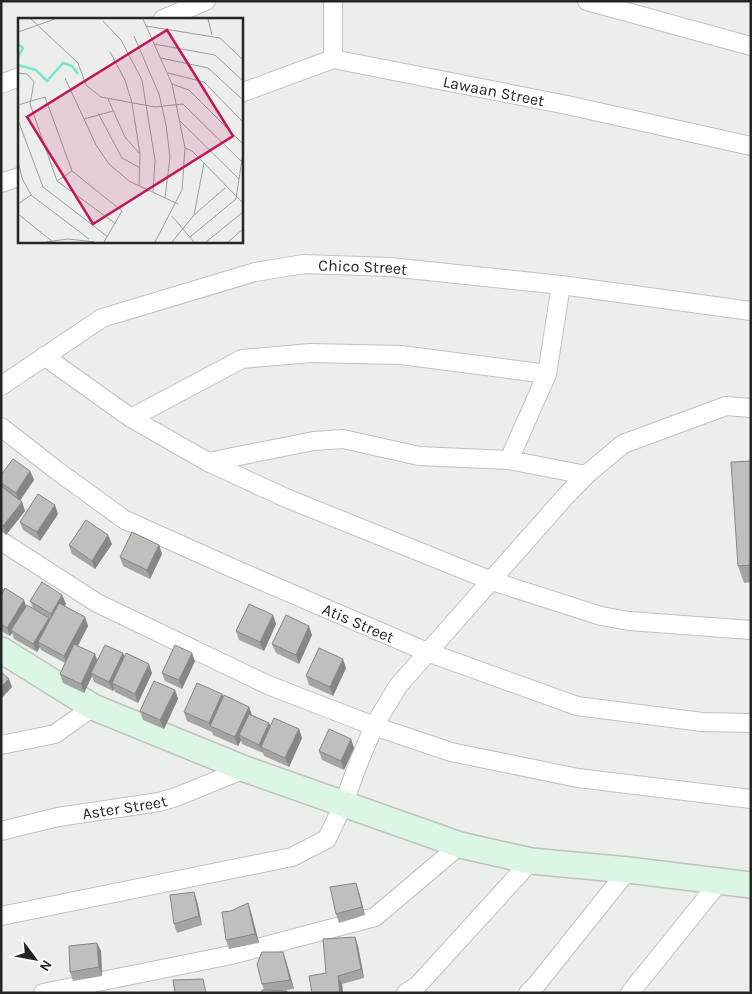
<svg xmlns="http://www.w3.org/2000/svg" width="752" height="994" font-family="Karla,sans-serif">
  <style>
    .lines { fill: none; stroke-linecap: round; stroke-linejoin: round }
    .street-casing { stroke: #bfc2be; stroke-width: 20 }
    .secondary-casing { stroke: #bfc2be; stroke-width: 28 }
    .street { stroke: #fff; stroke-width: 18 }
    .secondary { stroke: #dcf6e6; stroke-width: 25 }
    .wall { fill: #a4a5a2 }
    .shaded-wall { fill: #868684 }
    .building { fill: #bfc0bc; stroke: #868684 }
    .labels { text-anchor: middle; stroke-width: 4.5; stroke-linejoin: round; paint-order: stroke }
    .street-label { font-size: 16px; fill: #252624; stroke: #f9fbf8 }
    .inset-river { fill: none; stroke: #75e7ca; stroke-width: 2.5 }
    .inset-road { fill: none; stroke: #9c9e9b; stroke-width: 1 }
    .view { fill: #c2185b; fill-opacity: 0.15; stroke: #c2185b; stroke-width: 2.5 }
    .inset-edge { fill: none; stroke: #252624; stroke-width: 2.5 }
  </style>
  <rect width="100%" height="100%" fill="#ebeeea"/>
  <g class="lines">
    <g class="street-casing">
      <g id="street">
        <polyline points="333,1 333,59"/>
        <polyline points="587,1 751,46"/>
        <polyline points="163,19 206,1"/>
        <polyline points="1,84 19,77"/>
        <path id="s1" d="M241,93l92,-34 234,46 184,41"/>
        <polyline points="1,183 19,177"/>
        <polyline points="44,356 131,418 208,462 286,498 492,581 601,616 629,621 751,630"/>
        <path id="s2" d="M1,386l101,-68 153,-46 49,-8 86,3 171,18 190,26"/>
        <polyline points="131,418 242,359 310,353 401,355 547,374"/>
        <path id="s3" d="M1,427l55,43 69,50 114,51 188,81 150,54 125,16 49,1"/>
        <polyline points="509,460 547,374 561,285"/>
        <polyline points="208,462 314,441 343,439 419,456 509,460 586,475"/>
        <polyline points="1,541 97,603 268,685 374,726 451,752 578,778 751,799"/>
        <polyline points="1,745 55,734 93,707"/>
        <path id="s4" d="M1,831l57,-14 101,-15 17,-5 69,-28"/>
        <polyline points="1,916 292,857 327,839 343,805 358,764 374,726 398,686 564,498 586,475 623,444 726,406 751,408"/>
        <polyline points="43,993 231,955 375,917 460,845"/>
        <polyline points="406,993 418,985 531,861"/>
        <polyline points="528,993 537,984 628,870"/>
        <polyline points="630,993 720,881"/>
      </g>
    </g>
    <g class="secondary-casing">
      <polyline id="secondary" points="1,650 93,707 245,769 460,845 531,861 628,870 751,885"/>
    </g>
    <use href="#street" class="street"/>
    <use href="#secondary" class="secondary"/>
  </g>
  <g class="wall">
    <polygon points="751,461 751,582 744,583 738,566"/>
    <polygon points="30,471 34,480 20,500 22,502 25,511 6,535 1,531 1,472 2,474"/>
    <polygon points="58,514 40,541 23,530 20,522"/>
    <polygon points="112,544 95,569 72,554 69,545"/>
    <polygon points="159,545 162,554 150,579 123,566 120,557"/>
    <polygon points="1,587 4,590 26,607 33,608 30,601 62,595 66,604 64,606 85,617 88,626 78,646 95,654 97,660 123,653 124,657 152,673 138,703 115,692 114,689 113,691 94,682 92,676 84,693 63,683 60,674 65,663 41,650 40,647 37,652 14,639 12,633 10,636 1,631"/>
    <polygon points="273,615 276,624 264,651 239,640 236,631"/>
    <polygon points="312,635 299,664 276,653 272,644"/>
    <polygon points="195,661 182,689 165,681 162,673"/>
    <polygon points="346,668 333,696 309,685 306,676"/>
    <polygon points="175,690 178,699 164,729 143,720 140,711"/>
    <polygon points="222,694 223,697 249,707 252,715 269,723 270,726 299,729 302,738 289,767 264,756 263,753 242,744 241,740 238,746 213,735 212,732 187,721 184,712"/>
    <polygon points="351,739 354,748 344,770 322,760 319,751"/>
    <polygon points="194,892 197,901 202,925 177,933 174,924"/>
    <polygon points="359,892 365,915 339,923 336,914"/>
    <polygon points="248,903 251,912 259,943 229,949 226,940 231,911"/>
    <polygon points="355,937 358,946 364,978 342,984 343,993 312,993 326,973"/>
    <polygon points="97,943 101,951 102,976 73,981 70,972"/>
    <polygon points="286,961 294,989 278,991 264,990 262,984"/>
  </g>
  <g class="shaded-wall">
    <polygon points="30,471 34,480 19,502 16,493"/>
    <polygon points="22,502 25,511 6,535 3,526"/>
    <polygon points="55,505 58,514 40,541 37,532"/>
    <polygon points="108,535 112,544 95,569 92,561"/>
    <polygon points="159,545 162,554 150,579 147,570"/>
    <polygon points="62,595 66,604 54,623 51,614"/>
    <polygon points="24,600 27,609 11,630 12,633 10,636 7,628"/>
    <polygon points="273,615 276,624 264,651 260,642"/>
    <polygon points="85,617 88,626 67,665 64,656"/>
    <polygon points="49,618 52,627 38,642 40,647 37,652 33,644"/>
    <polygon points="309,626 312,635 299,664 296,655"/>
    <polygon points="123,653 126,662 112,683 114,689 113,691 109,682"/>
    <polygon points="192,653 195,661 182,689 179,680"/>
    <polygon points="95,654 98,663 91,673 92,676 84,693 81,684"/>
    <polygon points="343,659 346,668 333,696 330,687"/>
    <polygon points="149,664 152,673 138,703 135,694"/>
    <polygon points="9,679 12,687 1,699 1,687"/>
    <polygon points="175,690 178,699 164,729 160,720"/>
    <polygon points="222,694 226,703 210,726 212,732 209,723"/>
    <polygon points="249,707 252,716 239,735 241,740 238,746 235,737"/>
    <polygon points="269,723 273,732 261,747 263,753 259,745"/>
    <polygon points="299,729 302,738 289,767 285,758"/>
    <polygon points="351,739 354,748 344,770 341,761"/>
    <polygon points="356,883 359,892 365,915 362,907"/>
    <polygon points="194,892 197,901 202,925 199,916"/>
    <polygon points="248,903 251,912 259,943 255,934"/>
    <polygon points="355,937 358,946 364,978 361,969"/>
    <polygon points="97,943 101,951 102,976 99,967"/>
    <polygon points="283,952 286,961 294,989 290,980"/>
    <polygon points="338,976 342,984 343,993 340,993"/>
  </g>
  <g class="building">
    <polygon points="13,459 30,471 16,493 1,483 1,475"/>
    <polygon points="751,461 751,565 738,566 731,462"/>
    <polygon points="1,486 22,502 3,526 1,524"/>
    <polygon points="38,494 55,505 37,532 20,522"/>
    <polygon points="86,520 108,535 92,561 69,545"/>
    <polygon points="132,532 159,545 147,570 120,557"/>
    <polygon points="42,582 62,595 51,614 30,601"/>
    <polygon points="5,588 24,600 7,628 1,624 1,595"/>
    <polygon points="59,603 85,617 64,656 38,642"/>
    <polygon points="249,604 273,615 260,642 236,631"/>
    <polygon points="27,605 49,618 33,644 11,630"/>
    <polygon points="286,615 309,626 296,655 272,644"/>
    <polygon points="74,644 95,654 81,684 60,674"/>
    <polygon points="105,645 123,653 109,682 91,673"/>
    <polygon points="175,645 192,653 179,680 162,673"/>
    <polygon points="319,648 343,659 330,687 306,676"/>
    <polygon points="126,653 149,664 135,694 112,683"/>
    <polygon points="1,672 9,679 1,687"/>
    <polygon points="154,681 175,690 160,720 140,711"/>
    <polygon points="197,683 222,694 209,723 184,712"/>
    <polygon points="224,695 249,707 235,737 210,726"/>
    <polygon points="249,714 269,723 259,745 239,735"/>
    <polygon points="274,718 299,729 285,758 261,747"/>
    <polygon points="329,729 351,739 341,761 319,751"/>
    <polygon points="356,883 362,907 336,914 330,887"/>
    <polygon points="194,892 199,916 174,924 170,895"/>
    <polygon points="248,903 255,934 226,940 222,912 231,911"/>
    <polygon points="355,937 361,969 338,976 340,993 312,993 309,976 326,973 323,939"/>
    <polygon points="97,943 99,967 70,972 69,946"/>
    <polygon points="262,952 283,952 290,980 262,984 257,964"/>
    <polygon points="203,979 206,993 175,993 173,980"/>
    <polygon points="262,990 287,991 287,993 262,993"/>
  </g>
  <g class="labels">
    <g class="street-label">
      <text dy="6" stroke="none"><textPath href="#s1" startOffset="262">Lawaan Street</textPath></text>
      <text dy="6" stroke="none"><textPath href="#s2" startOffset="390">Chico Street</textPath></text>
      <text dy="6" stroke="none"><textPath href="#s3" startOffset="410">Atis Street</textPath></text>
      <text dy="6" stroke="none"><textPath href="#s4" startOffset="126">Aster Street</textPath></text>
    </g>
  </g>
  <g transform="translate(18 18)">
    <rect width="225" height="225" fill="#ebeeea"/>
    <path class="inset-river" d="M0,26l5,4 -5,9M0,47l18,5 11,11 16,-18 9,3 6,8"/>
    <path class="inset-road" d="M13,1l47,44 8,22 15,12 54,10 28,-3 59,58M125,1l29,65 13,64 -3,42 -27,52M190,1l4,16M85,3l18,19 21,40 13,80 -2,32M128,8l74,12 23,22M0,14l37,-13M116,18l25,58 7,31 4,32 -5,41M136,26l61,11 28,26M92,34l15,28 7,23 8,51 -1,32M143,40l47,10 35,32M0,55l9,1 7,8 -4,22 27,77 59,43M150,55l36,9 39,40M47,60l31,67 13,19 20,17 49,23M154,66l17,6 54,54M90,81l17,38 14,16M0,87l27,-8 27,74 50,40 -18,31M80,95l24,45 18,10M66,101l29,-8M0,102l25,67 65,50M162,103l59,58M167,130l7,3 51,52M0,142l4,18 9,17 58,44M39,163l15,-10M0,186l13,-9M0,196l35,28M176,197l10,-52M154,198l22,26M172,219l46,-38 7,-46M28,224l22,-3 27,3M154,224l22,-27 31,-27M188,224l37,-30M210,224l15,-13"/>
    <path class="view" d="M149,12l66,106 -140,88 -66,-107z"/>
    <rect width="225" height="225" class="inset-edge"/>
  </g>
  <rect width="752" height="994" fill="none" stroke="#252624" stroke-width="5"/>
  <g transform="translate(35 959) rotate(122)" stroke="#f9fbf8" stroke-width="4" paint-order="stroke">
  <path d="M0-4L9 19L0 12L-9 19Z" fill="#252624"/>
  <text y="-8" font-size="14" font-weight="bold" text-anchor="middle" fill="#252624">N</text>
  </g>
</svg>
